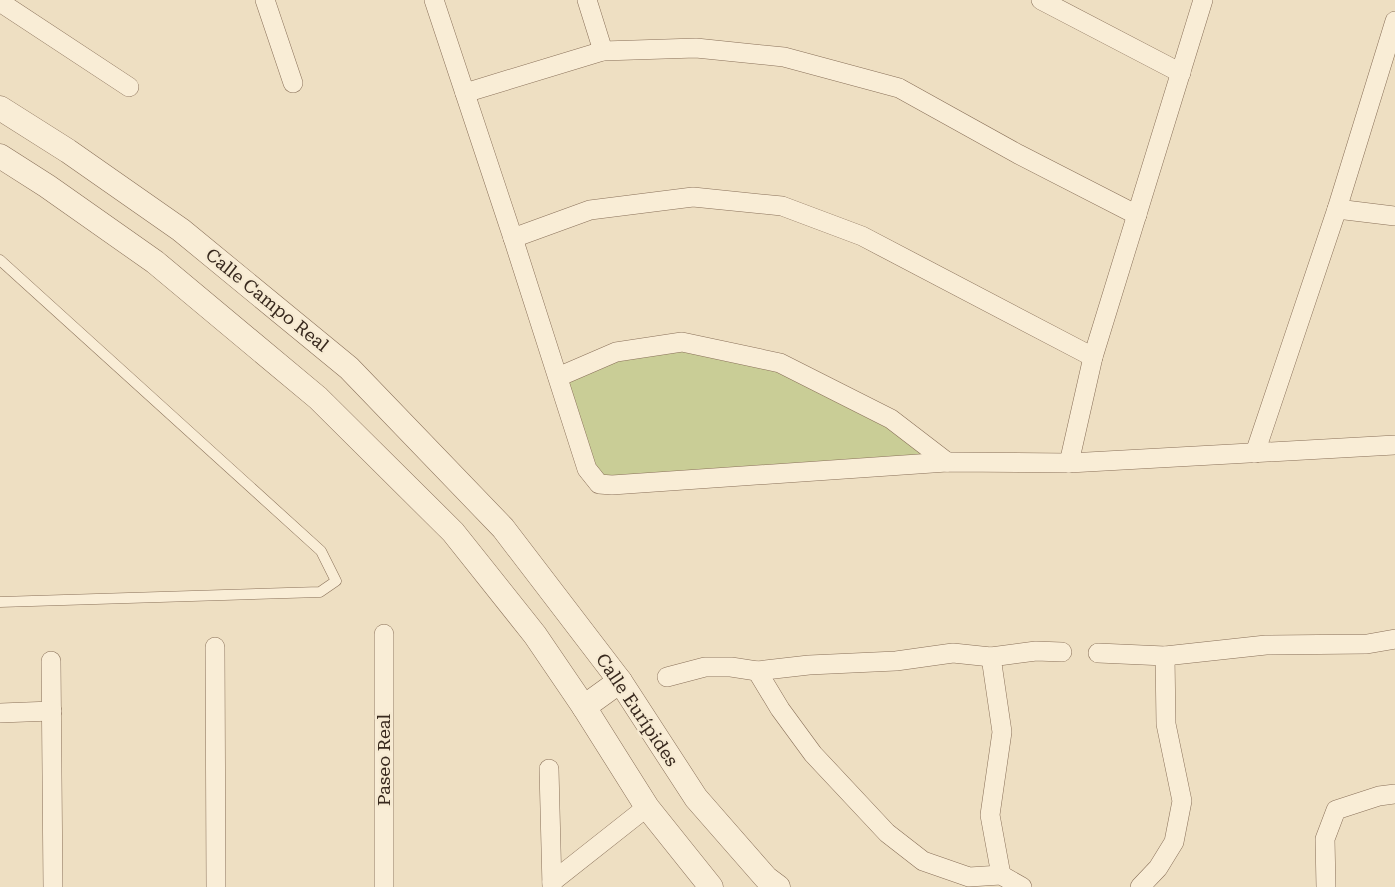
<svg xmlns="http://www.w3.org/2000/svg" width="1395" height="887" font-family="'Roboto Serif',serif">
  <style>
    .green { fill: #c9cd96 }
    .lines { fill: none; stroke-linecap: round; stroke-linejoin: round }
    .service-casing { stroke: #897059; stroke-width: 11 }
    .minor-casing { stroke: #897059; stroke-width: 20 }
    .tertiary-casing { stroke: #897059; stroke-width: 25 }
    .service { stroke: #f9edd6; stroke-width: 10 }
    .minor { stroke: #f9edd6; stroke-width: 19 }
    .tertiary { stroke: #f9edd6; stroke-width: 24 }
    .labels { text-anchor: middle; stroke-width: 4.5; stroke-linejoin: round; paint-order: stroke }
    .street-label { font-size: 18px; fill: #38291e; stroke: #f6ead2 }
  </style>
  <rect width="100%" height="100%" fill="#eedfc2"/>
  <polygon class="green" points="682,342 780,363 947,462 599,484 558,377"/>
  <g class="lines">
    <g class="service-casing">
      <polyline id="service" points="0,260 321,551 336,581 320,592 0,602"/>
    </g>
    <g class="minor-casing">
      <g id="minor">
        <polyline points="265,0 293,83"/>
        <polyline points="434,0 513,238 587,469 599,484 612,485 947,462 1069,463 1395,445"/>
        <polyline points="587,0 603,51"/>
        <polyline points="1041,0 1181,73"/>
        <polyline points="0,2 129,87"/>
        <polyline points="465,93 603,51 696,48 784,57 899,88 1018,154 1137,215"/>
        <polyline points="1337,209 1395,216"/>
        <polyline points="513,238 590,210 693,197 782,206 862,236 1093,357"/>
        <polyline points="558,377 616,352 682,342 780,363 891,419 947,462"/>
        <polyline points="1255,453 1337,209 1395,21"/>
        <polyline points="1069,463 1093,357 1203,0"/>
        <polyline points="384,634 384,887"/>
        <polyline points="215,647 216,887"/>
        <polyline points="1098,653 1165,656 1266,645 1367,644 1395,639"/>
        <polyline points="991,657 1002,732 990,815 1001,875"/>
        <polyline points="51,661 53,887"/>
        <polyline points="757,671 780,709 813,754 887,833 923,861 969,877 1001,875 1022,887"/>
        <polyline points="667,677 705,667 731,667 757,671 809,665 896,661 953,653 991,657 1036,651 1062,652"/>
        <polyline points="0,713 52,711"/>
        <polyline points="549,769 552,887"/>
        <polyline points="552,882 647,807"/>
        <polyline points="1140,887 1158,868 1174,842 1182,801 1166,724 1165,656"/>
        <polyline points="1326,887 1325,839 1336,810 1379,796 1395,794"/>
      </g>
    </g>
    <g class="tertiary-casing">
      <g id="tertiary">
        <polyline points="0,108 68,151 181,230 349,368 503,528 620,681 696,798 766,878 778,887"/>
        <polyline points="0,156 47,186 155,262 318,398 453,532 535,635 584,707 647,807 711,887"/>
        <polyline points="584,707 620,681"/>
      </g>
    </g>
    <use href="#service" class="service"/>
    <use href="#minor" class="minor"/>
    <use href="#tertiary" class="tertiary"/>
  </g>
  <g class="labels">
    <g class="street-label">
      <text transform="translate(267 300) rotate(39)" y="6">Calle Campo Real</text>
      <text transform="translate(637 710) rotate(56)" y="6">Calle Eurípides</text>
      <text transform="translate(384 760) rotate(-90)" y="6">Paseo Real</text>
    </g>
  </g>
</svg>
